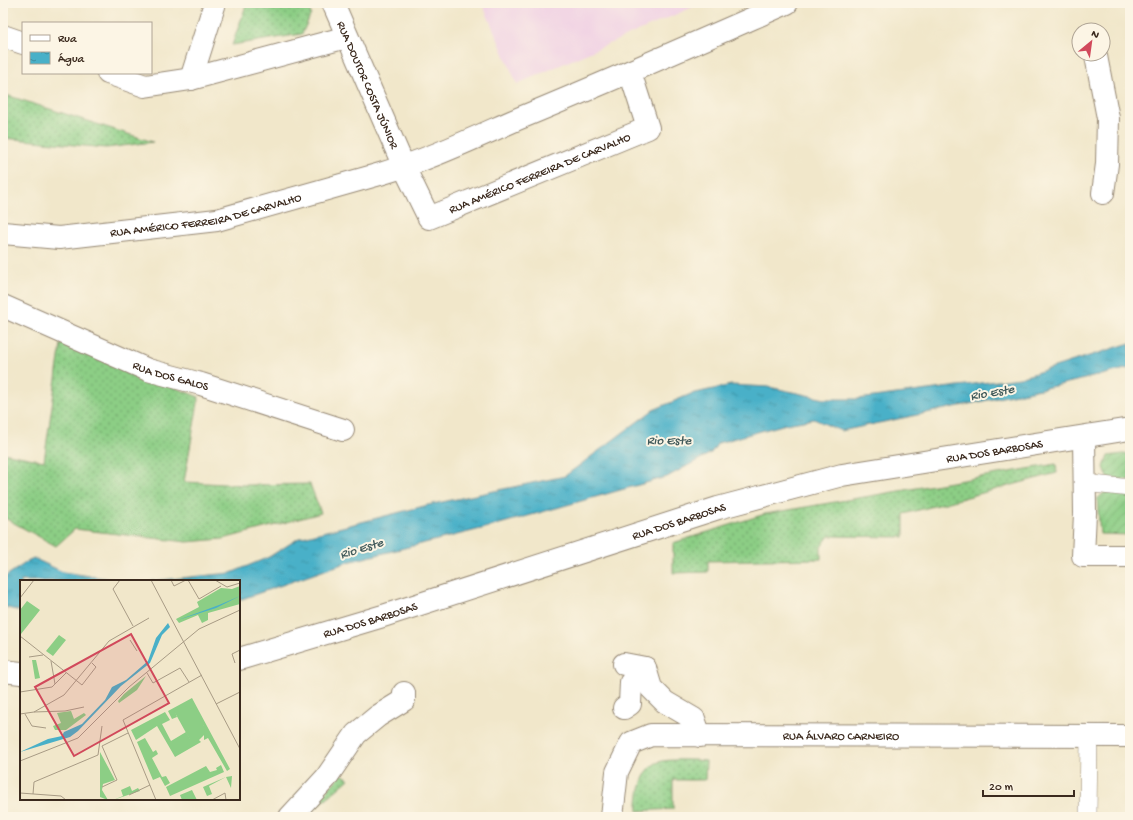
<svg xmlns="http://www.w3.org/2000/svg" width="1133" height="820" font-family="'Gochi Hand',sans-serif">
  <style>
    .built { fill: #f0d0e4 }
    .grass { fill: url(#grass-dots); stroke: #647c52 }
    .garden { fill: url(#garden-furrows); stroke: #647c52 }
    .water { fill: url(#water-ripples); stroke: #426d73 }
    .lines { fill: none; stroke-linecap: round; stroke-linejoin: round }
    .lane-casing { stroke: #968874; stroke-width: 18 }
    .street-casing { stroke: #968874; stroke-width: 24 }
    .lane { stroke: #fff; stroke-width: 17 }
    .street { stroke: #fff; stroke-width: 22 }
    .labels { text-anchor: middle; stroke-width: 4; stroke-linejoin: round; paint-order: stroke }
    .street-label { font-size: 12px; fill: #3b2a1e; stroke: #fcf5e5 }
    .water-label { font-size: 13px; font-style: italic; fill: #40595a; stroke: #fcf5e5 }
    .inset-road { fill: none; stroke: #a89b85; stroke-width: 1 }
    .view { fill: #d1495b; fill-opacity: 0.15; stroke: #d1495b; stroke-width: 2 }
    .inset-edge { fill: none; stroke: #3b2a1e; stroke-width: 2 }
  </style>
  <defs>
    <pattern id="grass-dots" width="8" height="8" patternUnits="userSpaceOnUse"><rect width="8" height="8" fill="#8cce85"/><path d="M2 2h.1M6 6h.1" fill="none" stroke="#74a76c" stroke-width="1.8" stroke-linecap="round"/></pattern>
    <pattern id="garden-furrows" width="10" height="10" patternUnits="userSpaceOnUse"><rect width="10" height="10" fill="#8cce85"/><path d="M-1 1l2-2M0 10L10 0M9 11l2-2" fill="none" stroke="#74a76c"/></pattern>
    <pattern id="water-ripples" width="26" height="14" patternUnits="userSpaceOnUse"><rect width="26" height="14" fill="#49b0c8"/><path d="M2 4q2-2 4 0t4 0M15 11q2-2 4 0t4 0" fill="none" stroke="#3e8fa2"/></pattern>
  </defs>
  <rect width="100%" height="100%" fill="#fcf5e5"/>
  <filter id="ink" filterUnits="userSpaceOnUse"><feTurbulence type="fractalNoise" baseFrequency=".025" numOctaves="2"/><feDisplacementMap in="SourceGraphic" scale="8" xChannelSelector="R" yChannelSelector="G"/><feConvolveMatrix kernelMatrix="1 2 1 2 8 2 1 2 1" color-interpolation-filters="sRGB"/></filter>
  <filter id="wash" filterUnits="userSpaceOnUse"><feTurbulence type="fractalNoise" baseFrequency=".012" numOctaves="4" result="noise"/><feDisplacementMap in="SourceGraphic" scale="16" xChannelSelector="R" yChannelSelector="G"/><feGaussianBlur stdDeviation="0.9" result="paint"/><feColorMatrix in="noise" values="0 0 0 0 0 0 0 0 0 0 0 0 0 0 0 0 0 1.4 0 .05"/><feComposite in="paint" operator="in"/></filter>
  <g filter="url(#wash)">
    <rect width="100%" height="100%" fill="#f1e7ca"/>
    <polygon class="built" points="482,3 702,3 517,84"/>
    <g class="grass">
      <polygon points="247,3 307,3 311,14 302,34 232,45"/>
      <polygon points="3,94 153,142 106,148 3,138"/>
      <polygon points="61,344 199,397 184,482 247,485 310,484 321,513 223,539 187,542 75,529 56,546 3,517 3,453 44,461"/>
      <polygon points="1056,464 1057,473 904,514 904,537 829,536 821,547 821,559 708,561 708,572 673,573 673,543 765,514"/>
      <path d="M696,760l10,1 -1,19h-32v29l-35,2c-1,-15 4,-44 21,-49 8,-3 28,-2 37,-2z"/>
      <polygon points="342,774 349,779 305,817 302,817"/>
    </g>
    <g class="garden">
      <polygon points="1130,453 1130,480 1108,478 1104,467 1108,456"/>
      <polygon points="1105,492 1130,495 1130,535 1100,534 1097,499"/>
    </g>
    <g class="water">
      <polygon points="1130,343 1130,368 1059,385 841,431 814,419 786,424 718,443 711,453 667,477 485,528 348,562 239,600 239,581 151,581 231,573 269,557 299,538 428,505 565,476 653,410 691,394 731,385 769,387 825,399 858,399 1020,378"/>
      <polygon points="33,558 63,572 124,581 21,581 21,611 3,607 3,578"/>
    </g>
  </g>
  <g filter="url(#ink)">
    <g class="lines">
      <g class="lane-casing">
        <g id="lane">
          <polyline points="1084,483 1130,488"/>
          <polyline points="1088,817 1089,737"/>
        </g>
      </g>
      <g class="street-casing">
        <g id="street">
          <path id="s1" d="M333,3l71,164 25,51 219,-90 -18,-56"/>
          <polyline points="3,36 23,43"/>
          <polyline points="1096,56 1108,118 1107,164 1103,193"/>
          <polyline points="108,73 145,86 191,79 347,37"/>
          <polyline points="191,79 215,3"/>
          <path id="s2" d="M3,233l56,5 158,-18 163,-46c48,-14 94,-36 140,-56 90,-37 178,-76 267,-115"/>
          <path id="s3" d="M3,306l145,64 53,14 142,46"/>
          <polyline points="1084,437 1085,513 1083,556 1130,556"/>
          <path id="s4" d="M239,659l144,-43 335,-108 124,-33 288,-46"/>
          <polyline points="624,664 645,668 651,688 665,702 694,719 700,736"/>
          <polyline points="3,671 21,673"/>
          <polyline points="624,708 630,704 631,682 645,668"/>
          <polyline points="290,817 326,778 356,734 378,716 404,700 404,693"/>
          <path id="s5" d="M612,817l5,-45 14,-29 20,-8 479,1"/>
        </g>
      </g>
      <use href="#lane" class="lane"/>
      <use href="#street" class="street"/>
    </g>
  </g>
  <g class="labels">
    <g class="street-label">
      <text dy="4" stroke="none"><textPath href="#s1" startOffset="89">RUA DOUTOR COSTA JÚNIOR</textPath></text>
      <text dy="4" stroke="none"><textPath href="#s1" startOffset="355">RUA AMÉRICO FERREIRA DE CARVALHO</textPath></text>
      <text dy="4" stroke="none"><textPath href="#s2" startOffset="205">RUA AMÉRICO FERREIRA DE CARVALHO</textPath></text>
      <text dy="4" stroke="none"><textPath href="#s3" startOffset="182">RUA DOS GALOS</textPath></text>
      <text dy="4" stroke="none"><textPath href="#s4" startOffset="785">RUA DOS BARBOSAS</textPath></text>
      <text dy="4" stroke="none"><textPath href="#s4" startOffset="461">RUA DOS BARBOSAS</textPath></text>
      <text dy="4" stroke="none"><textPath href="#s4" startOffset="137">RUA DOS BARBOSAS</textPath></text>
      <text dy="4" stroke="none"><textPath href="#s5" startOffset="289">RUA ÁLVARO CARNEIRO</textPath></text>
    </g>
    <g class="water-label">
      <text transform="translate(992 391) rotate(-10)" y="5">Rio Este</text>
      <text x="669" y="444">Rio Este</text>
      <text transform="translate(361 547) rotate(-17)" y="5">Rio Este</text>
    </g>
  </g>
  <g transform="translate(20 580)">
    <rect width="220" height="220" fill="#f1e7ca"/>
    <path d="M39,55l7,5 -13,16 -7,-5zM126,96l-9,14 -18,13 -1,-2 6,-7zM51,131l3,8 10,-6 2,2 -20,15h-11l-2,-4 8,-3 -4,-10zM80,172l15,28 -12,4 -1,6 6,10 -8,-3z" fill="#8cce85"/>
    <path d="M220,6v18l-32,9v7l-6,3 -4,-8 -19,8 -3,-4 23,-12 -2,-5 24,-14 11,1zM12,80h4l4,18 -5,1z" fill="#8cce85"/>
    <path d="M172,118l38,71 -3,2 -19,-33 -4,2v-14l-29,-15 2,6 -5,2 -4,-8zM145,132l5,8 -8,4 9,17 15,-9 4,7 9,1 2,2 -26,15 -18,-31 -21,14 -5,-10zM125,158l8,14 3,-2 2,4 -6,4 10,19 4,-1 4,7 -5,3 -5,-9 -7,3 -16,-38zM201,185l3,7 -54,24 -4,-9 40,-21 4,6 7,-2 -1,-2zM212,196l-1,12 -5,-11 -17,9 3,8 -5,2 -4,-9 23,-10zM110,206l2,5 6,-3 2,3 -27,9 10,-4 -2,-6zM172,210l5,10h-15l-2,-5z" fill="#8cce85"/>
    <path d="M7,21l13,9 -19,24 -1,-24zM163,126l11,3 10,17 1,8 -6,6h-9l-16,-29z" fill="#8cce85"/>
    <path d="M220,16l-24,12 -38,12 41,-15zM148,43l2,4 -8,8 -12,28 -29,23 -43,45 -8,6 -50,15 28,-13 14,-3 2,-4 18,-8 23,-24 7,-13 14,-7 22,-19 8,-23z" fill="#49b0c8"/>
    <path class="inset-road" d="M100,0l-7,9 20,37M131,0l89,169M151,0l3,6 12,-6M168,0l11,19 22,-13M195,0l12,7 13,-4M0,18l14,-18M0,56l62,49 14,-18 -4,-4M110,60l7,11M9,77l14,-2M31,81l4,23M215,83l-3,-9 8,-4M127,93l6,10 27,-15 9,14M0,112l32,-5 14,-14M196,124l24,-12M14,132l31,-1 19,-4M0,134l14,-2 30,-17 45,-54 40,-23M5,134l7,12 14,2M0,181l58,-23 51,-51 70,-58 41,-19M82,207l15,-7 -15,-34 26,-13M0,213l41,3 5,4M13,214l1,-12 64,-27 4,-29M109,215l21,-10M136,220l-33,-80 79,-45M192,220l13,-7 1,7"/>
    <path class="view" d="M111,54l38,69 -95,53 -39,-69z"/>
    <rect width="220" height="220" class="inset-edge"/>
  </g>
  <rect width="1133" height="820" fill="none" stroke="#fcf5e5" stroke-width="16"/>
  <rect x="22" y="22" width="130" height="52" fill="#fcf5e5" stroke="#afa495"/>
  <rect x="30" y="35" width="20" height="6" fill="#ffffff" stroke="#afa495"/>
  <text x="58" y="42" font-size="12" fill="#3b2a1e">Rua</text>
  <rect x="30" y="52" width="20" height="12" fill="url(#water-ripples)" stroke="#afa495"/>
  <text x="58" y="62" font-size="12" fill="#3b2a1e">Água</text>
  <g transform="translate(1091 42) rotate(29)"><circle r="19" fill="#fcf5e5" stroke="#afa495"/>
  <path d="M0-3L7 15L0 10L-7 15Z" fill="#d1495b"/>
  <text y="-6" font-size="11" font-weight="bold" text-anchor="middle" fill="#3b2a1e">N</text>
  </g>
  <path d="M983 790v6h91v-6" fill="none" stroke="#3b2a1e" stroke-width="2"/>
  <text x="989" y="790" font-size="12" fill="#3b2a1e" stroke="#fcf5e5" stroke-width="3" paint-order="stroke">20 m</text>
</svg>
